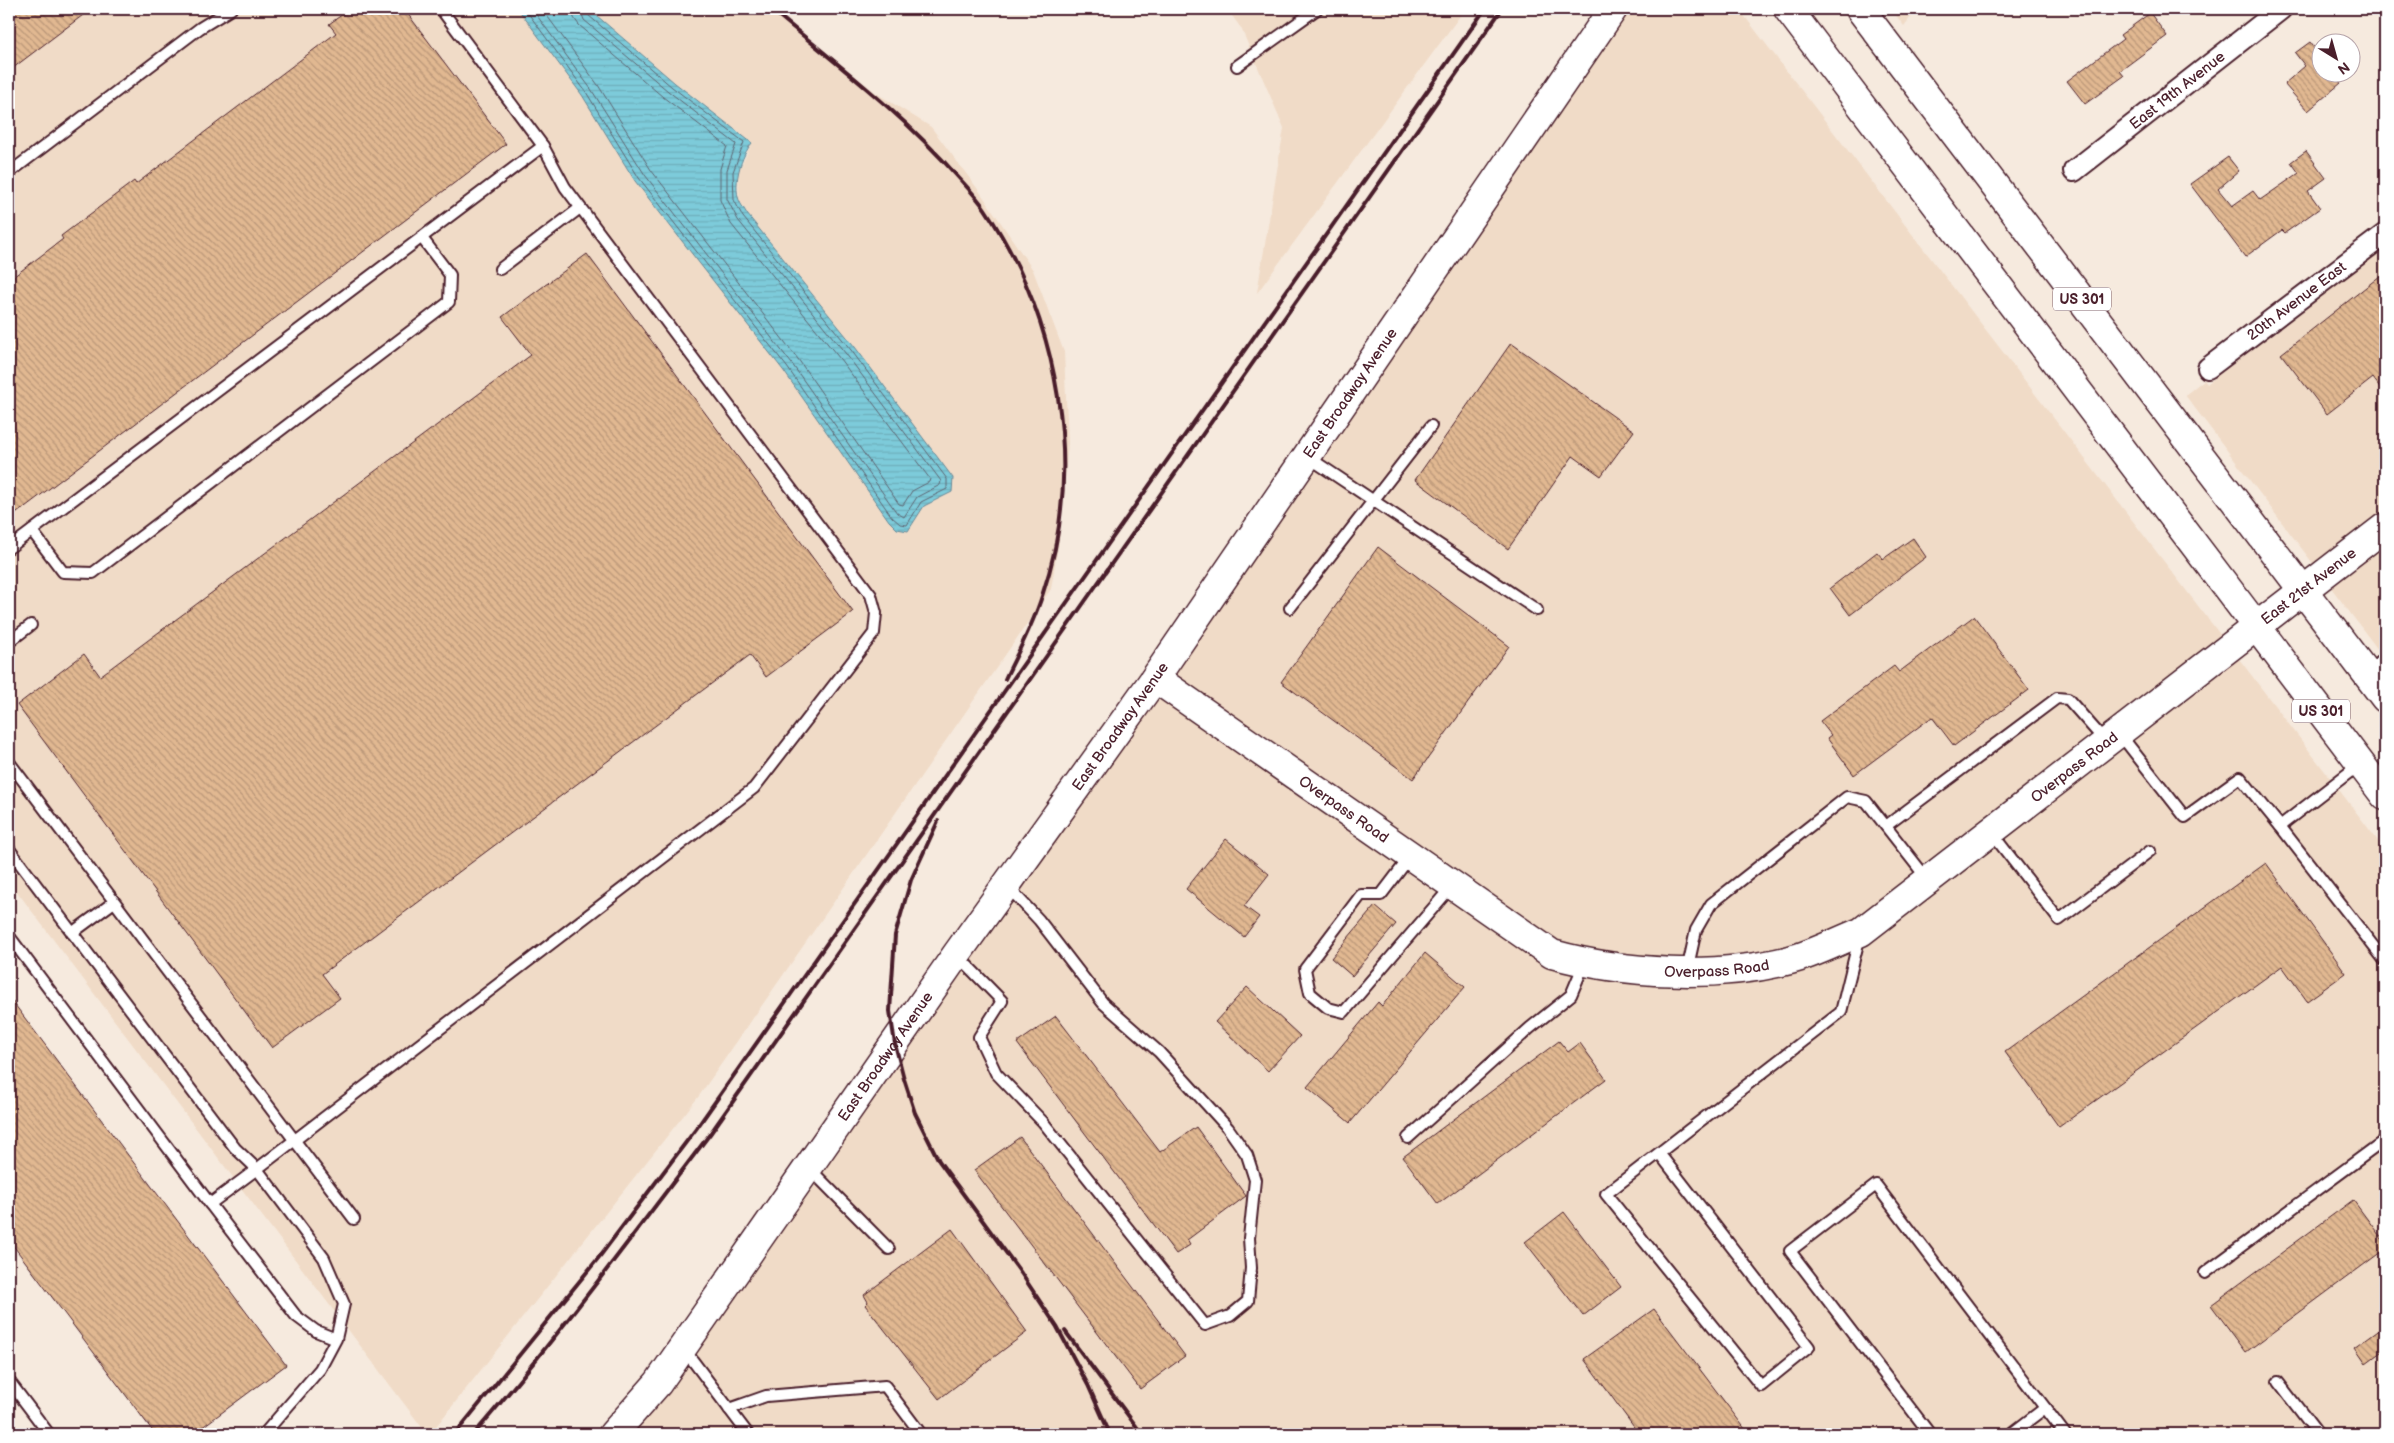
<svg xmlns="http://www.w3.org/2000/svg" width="2394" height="1443" font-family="'Balsamiq Sans',sans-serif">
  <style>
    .built { fill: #f0dbc7 }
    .water { fill: url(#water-rules); stroke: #698694 }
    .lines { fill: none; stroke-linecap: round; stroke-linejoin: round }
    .shore { stroke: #5e6471; stroke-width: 1 }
    .building { fill: url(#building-back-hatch); stroke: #4a1f2b }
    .service-casing { stroke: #4a1f2b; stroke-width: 14 }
    .minor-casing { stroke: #4a1f2b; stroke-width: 24 }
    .secondary-casing { stroke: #4a1f2b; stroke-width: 31 }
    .primary-casing { stroke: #4a1f2b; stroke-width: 31 }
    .service { stroke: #fff; stroke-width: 10 }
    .minor { stroke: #fff; stroke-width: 20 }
    .secondary { stroke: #fff; stroke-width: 28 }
    .primary { stroke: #fff; stroke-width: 28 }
    .rail { stroke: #4a1f2b; stroke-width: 4 }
    .labels { text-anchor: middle; stroke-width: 4; stroke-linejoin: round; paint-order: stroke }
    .shield { fill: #fff; stroke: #80626b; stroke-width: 1 }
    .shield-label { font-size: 14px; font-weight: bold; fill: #4a1f2b }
    .street-label { font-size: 15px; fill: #4a1f2b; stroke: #fff }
  </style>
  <defs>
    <pattern id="water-rules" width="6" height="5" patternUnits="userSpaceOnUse" patternTransform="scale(1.25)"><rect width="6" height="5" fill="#7dcbda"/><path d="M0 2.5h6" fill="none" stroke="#6eaebb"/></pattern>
    <pattern id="building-back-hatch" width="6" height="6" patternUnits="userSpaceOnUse" patternTransform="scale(1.25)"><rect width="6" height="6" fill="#e1b891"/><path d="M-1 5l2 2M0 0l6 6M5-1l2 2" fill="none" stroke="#b89577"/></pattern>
  </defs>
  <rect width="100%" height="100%" fill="#f6eade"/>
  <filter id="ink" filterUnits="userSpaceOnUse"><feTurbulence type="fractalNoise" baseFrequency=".02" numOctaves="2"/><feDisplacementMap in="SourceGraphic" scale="10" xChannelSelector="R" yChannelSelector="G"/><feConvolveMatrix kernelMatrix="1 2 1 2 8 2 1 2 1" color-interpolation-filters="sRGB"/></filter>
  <g filter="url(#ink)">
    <g class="built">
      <polygon points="9,9 518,9 582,95 635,181 783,370 889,521 908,531 924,506 952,492 855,347 747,214 739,199 738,172 752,143 675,83 589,9 772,9 876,93 931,127 980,192 1033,270 1064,352 1068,443 1059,540 1051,589 699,1096 430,1434 427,1434 9,881"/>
      <polygon points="1227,9 1465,9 1257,293 1284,128 1241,28"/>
      <polygon points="1628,9 1739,9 2222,637 1855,922 1787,949 1741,957 1686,961 1640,958 1556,943 1170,676"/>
      <polygon points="1891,9 1917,9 1904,26"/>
      <polygon points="2385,248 2385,513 2315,566 2185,395 2204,380 2207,384"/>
      <polygon points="2385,542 2385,659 2329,585"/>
      <polygon points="2236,655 2385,850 2385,1434 629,1434 1158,693 1546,963 1795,971"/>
    </g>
    <path class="water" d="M518,9h71l86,74 77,60c-11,13 -19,40 -13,57 2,5 6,10 8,14l108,133 98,131 -1,14 -28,14 -16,25 -11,-2 -8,-8 -106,-151 -148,-189 -53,-86z"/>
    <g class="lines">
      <g class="shore">
        <polyline points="525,9 586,92 639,178 787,367 892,517 900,524 907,525 921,502 947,489 947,479 851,350 743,217 734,200 733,172 744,142 672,87 588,15 586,9"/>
        <polyline points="532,9 591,89 645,175 792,364 897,513 904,517 917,497 940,485 941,481 846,354 738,220 727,199 727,170 736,144 668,91 584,20 580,9"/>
        <polyline points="542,9 598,85 651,170 798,359 899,504 903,505 912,491 929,482 930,479 840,359 731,224 720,200 720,169 727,146 663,97 579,25 574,18 572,9"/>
      </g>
    </g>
    <g class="building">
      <polygon points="9,9 91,9 9,71"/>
      <polygon points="350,9 404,9 506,144 9,519 9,280 63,239 61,236 134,181 136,184 336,33 329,24"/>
      <polygon points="2150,13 2167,36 2120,71 2124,76 2085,104 2067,81 2123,39 2120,35"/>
      <polygon points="2310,42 2319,54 2322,52 2322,72 2333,72 2341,83 2308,111 2284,84 2305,66 2295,53"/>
      <polygon points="2306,151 2326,178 2308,191 2320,208 2285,233 2282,230 2245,257 2190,184 2228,157 2239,171 2218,189 2232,206 2253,191 2260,200 2299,173 2291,162"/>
      <polygon points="587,254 853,612 766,677 750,655 322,974 340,998 272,1048 17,705 84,654 100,676 531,355 502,317"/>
      <polygon points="2385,272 2385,394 2373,378 2327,414 2281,354"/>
      <polygon points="1511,343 1634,431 1601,476 1573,456 1508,549 1415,480"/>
      <polygon points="1913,538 1926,557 1850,615 1830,588 1877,552 1883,559"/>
      <polygon points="1378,547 1509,646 1413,779 1281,682"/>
      <polygon points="1974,616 2029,690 1954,746 1932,717 1854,775 1827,738 1831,735 1820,721 1894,666 1899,672"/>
      <polygon points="1226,839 1269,874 1244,906 1259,917 1244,937 1186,889"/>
      <polygon points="2266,863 2346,973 2307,1001 2282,966 2059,1127 2005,1052"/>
      <polygon points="1375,906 1396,924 1352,976 1331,958"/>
      <polygon points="1425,953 1465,987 1350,1123 1307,1087 1378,1002 1382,1006"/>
      <polygon points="1247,987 1300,1036 1268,1071 1215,1022"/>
      <polygon points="9,997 286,1365 193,1434 155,1434 9,1240"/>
      <polygon points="1056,1016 1160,1152 1196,1127 1246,1196 1187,1240 1190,1245 1176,1254 1017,1043"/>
      <polygon points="1559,1041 1568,1052 1580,1043 1606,1079 1438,1204 1403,1157"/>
      <polygon points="1020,1137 1185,1356 1140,1389 974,1170"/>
      <polygon points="2353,1200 2385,1243 2385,1249 2246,1352 2211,1305"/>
      <polygon points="1564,1212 1621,1287 1583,1316 1525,1242"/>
      <polygon points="952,1229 1027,1332 939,1399 865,1305 868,1302 864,1295"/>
      <polygon points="1654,1309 1749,1434 1639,1434 1584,1359"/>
      <polygon points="2385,1325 2385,1349 2366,1363 2355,1347"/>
    </g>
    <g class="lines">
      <g class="service-casing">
        <g id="service">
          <polyline points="1237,66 1317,9"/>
          <polyline points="9,173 200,28 231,9"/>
          <polyline points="500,269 580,208"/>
          <polyline points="1308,457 1537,610"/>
          <polyline points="32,531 63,572 93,573 449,302 450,275 422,238"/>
          <polyline points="9,548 543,146"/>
          <polyline points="1290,608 1431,426"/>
          <polyline points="9,642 31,625"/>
          <polyline points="2367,674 2385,658"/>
          <polyline points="2119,733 2185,817 2240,777 2280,826 2360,764"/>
          <polyline points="9,762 354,1219"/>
          <polyline points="1886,826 2057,698 2068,699 2105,741"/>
          <polyline points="2280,826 2385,961"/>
          <polyline points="1991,832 2059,920 2150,851"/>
          <polyline points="9,849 235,1148 257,1169 754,788 874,633 876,613 871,595 565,187 543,146 441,9"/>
          <polyline points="1410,857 1381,895 1361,895 1305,969 1310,993 1328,1008 1344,1012 1452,886"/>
          <polyline points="72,933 114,902"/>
          <polyline points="9,936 210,1204"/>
          <polyline points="957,955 1002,1001 979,1037 996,1073 1043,1122 1205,1325 1230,1316 1248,1301 1251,1268 1249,1238 1255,1180 1247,1155 1228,1128 1159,1052 1103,1003 1039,920 1008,887"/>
          <polyline points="1687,971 1696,930 1711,904 1847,797 1866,801 1928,880"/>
          <polyline points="1408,1138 1530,1028 1571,995 1584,964"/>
          <polyline points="1659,1153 1809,1347 1761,1386 1606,1194 1841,1012 1860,935"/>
          <polyline points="810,1169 889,1249"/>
          <polyline points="2205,1273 2385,1140"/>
          <polyline points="684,1349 748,1434"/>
          <polyline points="9,1381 49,1434"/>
          <polyline points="2278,1382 2318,1434"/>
          <polyline points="729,1409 766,1396 885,1386 921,1434"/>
          <polyline points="264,1434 320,1369 336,1339 344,1304 324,1258 257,1169 210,1204 296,1316 316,1331 336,1339"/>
          <polyline points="1930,1434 1790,1251 1876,1185 2065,1434"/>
          <polyline points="2011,1434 2045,1408"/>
        </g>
      </g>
      <g class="minor-casing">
        <g id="minor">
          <path id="s1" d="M2074,171l207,-162"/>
          <path id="s2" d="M2208,368l177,-134"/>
        </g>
      </g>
      <g class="secondary-casing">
        <g id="secondary">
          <path id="s3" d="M1155,678l397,276c72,20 164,25 238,6 24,-6 48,-19 71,-28l524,-405"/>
          <path id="s4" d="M613,1434l45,-51 298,-428 199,-277 458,-669"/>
        </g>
      </g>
      <g class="primary-casing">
        <g id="primary">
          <polyline points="1788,9 2385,796"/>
          <polyline points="1860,9 2385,698"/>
        </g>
      </g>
      <use href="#service" class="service"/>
      <use href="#minor" class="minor"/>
      <use href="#secondary" class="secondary"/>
      <use href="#primary" class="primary"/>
      <g class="rail">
        <path d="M771,9c63,53 131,104 186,167 9,10 20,21 28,33 74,111 101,258 57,387 -9,29 -24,56 -37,83"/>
        <polyline points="938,821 911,880 895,935 890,1011 895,1044 904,1079 915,1113 939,1161 1021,1273 1057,1327 1088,1385 1110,1434"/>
        <polyline points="1065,1331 1142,1434"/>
        <polyline points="455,1434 600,1256 696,1129 1485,9"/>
        <path d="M474,1434c83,-96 159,-199 236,-300l792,-1125"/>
      </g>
    </g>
  </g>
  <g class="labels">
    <g class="shield">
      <rect x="2053" y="287.5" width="58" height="23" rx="4"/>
      <rect x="2292" y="699.5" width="58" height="23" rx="4"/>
    </g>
    <g class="shield-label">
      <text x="2082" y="304">US 301</text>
      <text x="2321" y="716">US 301</text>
    </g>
    <g class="street-label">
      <text dy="5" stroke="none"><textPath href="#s1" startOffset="131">East 19th Avenue</textPath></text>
      <text dy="5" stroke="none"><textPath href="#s2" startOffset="111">20th Avenue East</textPath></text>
      <text dy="5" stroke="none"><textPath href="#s4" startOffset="1276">East Broadway Avenue</textPath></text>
      <text dy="5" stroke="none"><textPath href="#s3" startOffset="1366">East 21st Avenue</textPath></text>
      <text dy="5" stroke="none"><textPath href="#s4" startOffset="871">East Broadway Avenue</textPath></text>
      <text dy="5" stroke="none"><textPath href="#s3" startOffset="1070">Overpass Road</textPath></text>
      <text dy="5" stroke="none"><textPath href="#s3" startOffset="230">Overpass Road</textPath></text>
      <text dy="5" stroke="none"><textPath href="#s3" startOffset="650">Overpass Road</textPath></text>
      <text dy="5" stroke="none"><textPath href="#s4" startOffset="466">East Broadway Avenue</textPath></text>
    </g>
  </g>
  <rect width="2394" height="1443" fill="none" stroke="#fff" stroke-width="30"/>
  <rect x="15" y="15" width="2364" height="1413" fill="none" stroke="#4a1f2b" stroke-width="2" filter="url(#ink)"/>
  <g transform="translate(2336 58) rotate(143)"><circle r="24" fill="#ffffff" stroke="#b7a5aa"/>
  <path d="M0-4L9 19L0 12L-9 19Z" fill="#4a1f2b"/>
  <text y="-8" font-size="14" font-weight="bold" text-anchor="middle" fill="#4a1f2b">N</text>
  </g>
</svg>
